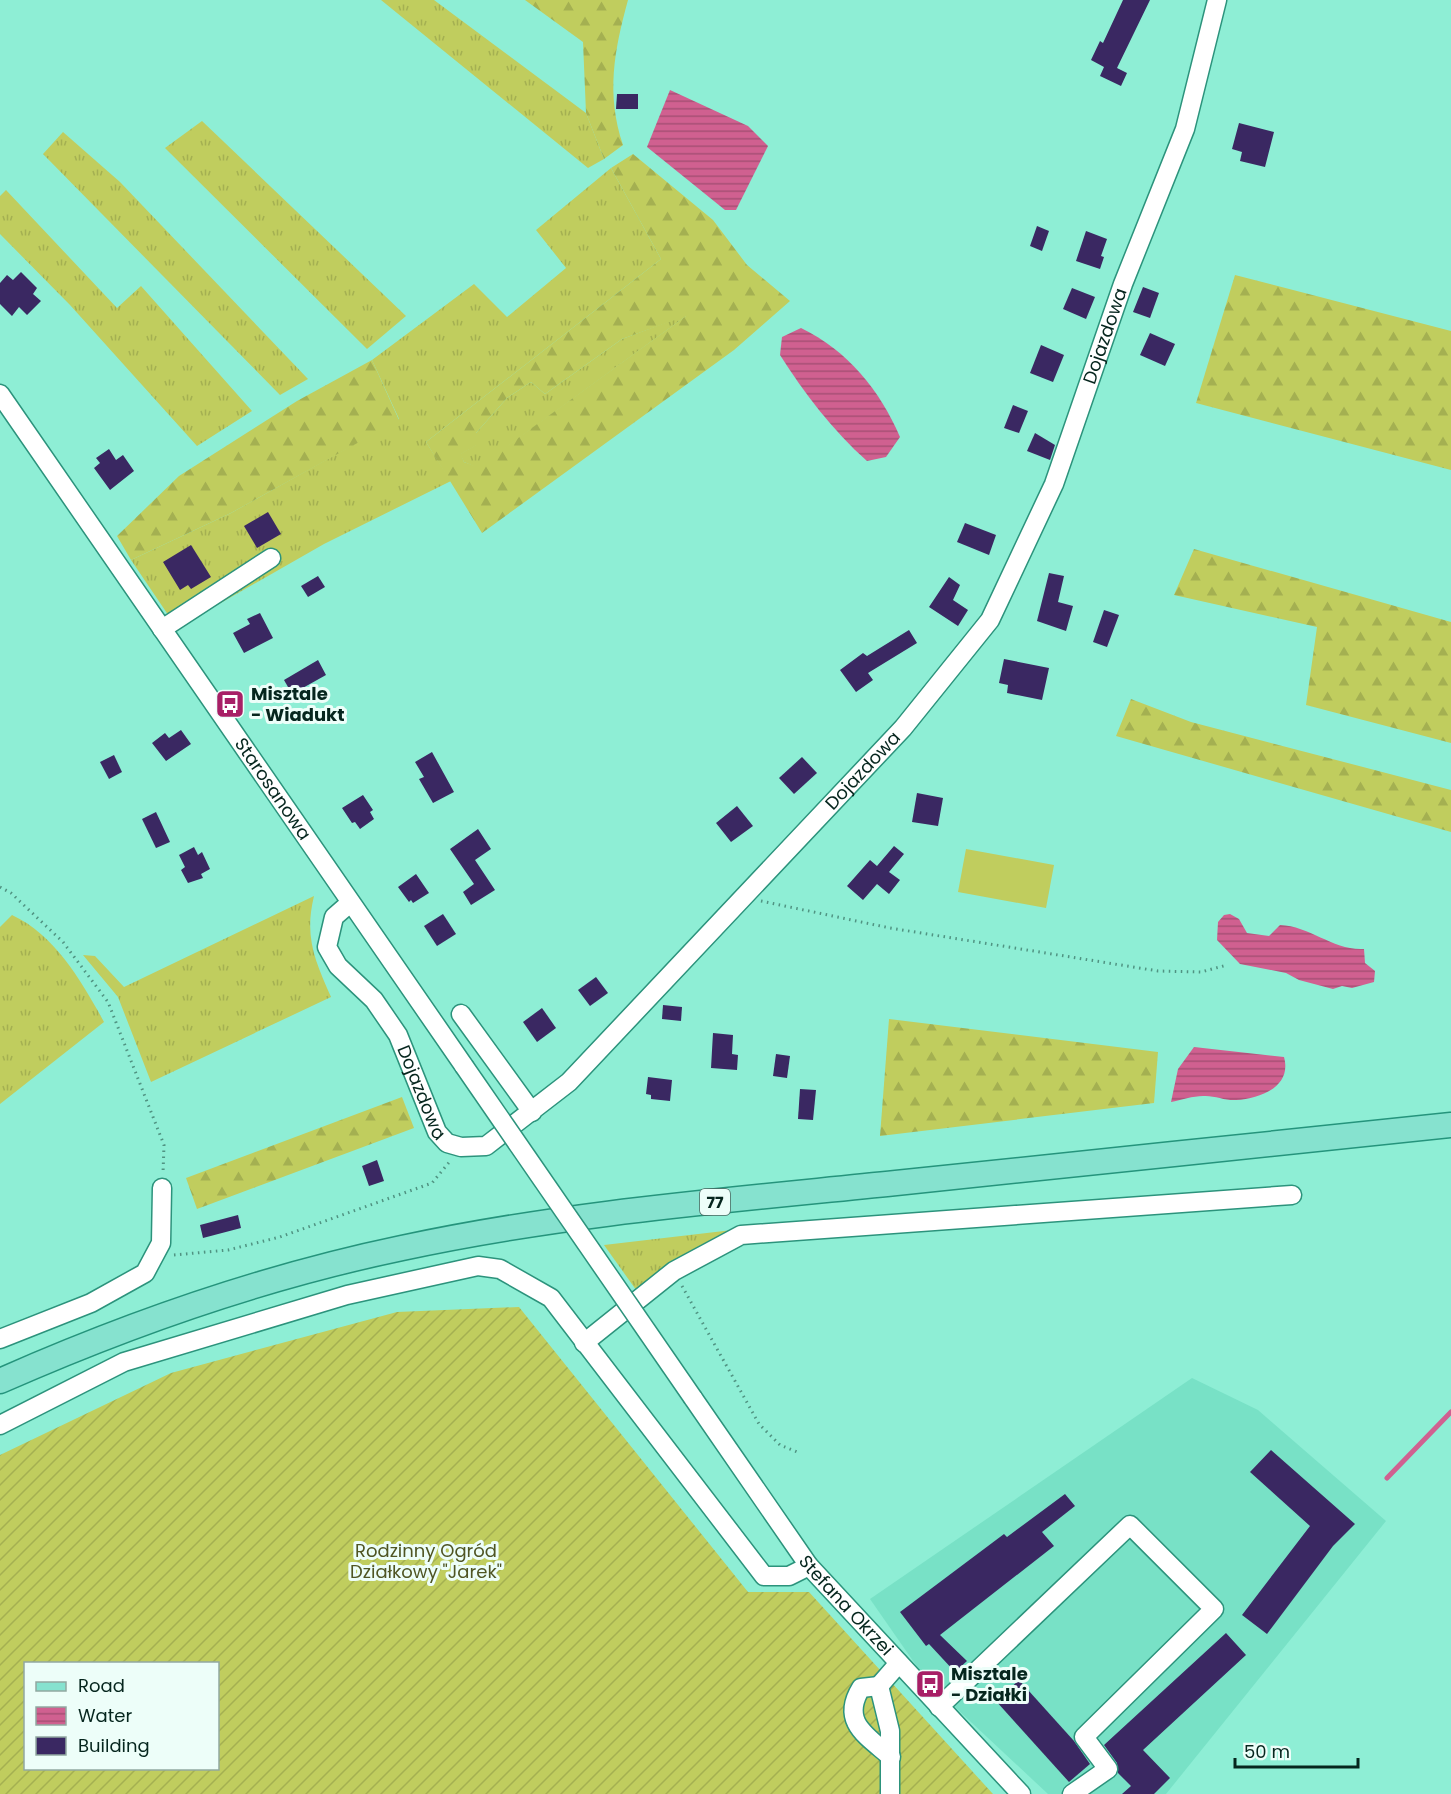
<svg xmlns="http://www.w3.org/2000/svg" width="1451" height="1794" font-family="Poppins,sans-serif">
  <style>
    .built { fill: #78e1c6 }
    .grass { fill: url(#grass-tufts) }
    .forest { fill: url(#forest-firs); fill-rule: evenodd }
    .garden { fill: url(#garden-furrows); fill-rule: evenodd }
    .pitch { fill: #c0cd5e }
    .water { fill: url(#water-rules) }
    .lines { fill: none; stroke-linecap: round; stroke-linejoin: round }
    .stream { stroke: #d06090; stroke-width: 5 }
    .building { fill: #3a2862 }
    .minor-casing { stroke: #2c937c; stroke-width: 21 }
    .major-casing { stroke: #25947c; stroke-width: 27 }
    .path { stroke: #509382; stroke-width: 3; stroke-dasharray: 1.5 4.5; stroke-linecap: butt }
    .minor { stroke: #fff; stroke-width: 18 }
    .major { stroke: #86e2cf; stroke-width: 24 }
    .minor-bridge-casing { stroke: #2c937c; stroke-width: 21; stroke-linecap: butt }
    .minor-bridge { stroke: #fff; stroke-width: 18 }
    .labels { text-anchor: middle; stroke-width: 6; stroke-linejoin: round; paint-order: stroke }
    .shield { fill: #edfef9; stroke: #4b6760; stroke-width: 1.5 }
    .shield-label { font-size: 16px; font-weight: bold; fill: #06261e }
    .street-label { font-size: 18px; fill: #06261e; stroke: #edfef9 }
    .poi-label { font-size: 18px; font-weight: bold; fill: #06261e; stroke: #edfef9; text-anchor: start }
    .park-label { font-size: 18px; fill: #4f5523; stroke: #edfef9 }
  </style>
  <defs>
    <pattern id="grass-tufts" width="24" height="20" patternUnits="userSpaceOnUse" patternTransform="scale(1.5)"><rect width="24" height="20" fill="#c0cd5e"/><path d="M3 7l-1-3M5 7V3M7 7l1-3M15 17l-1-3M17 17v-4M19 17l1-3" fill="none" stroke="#a4b051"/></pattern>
    <pattern id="forest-firs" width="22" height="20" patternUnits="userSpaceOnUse" patternTransform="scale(1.5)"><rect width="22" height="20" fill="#c0cd5e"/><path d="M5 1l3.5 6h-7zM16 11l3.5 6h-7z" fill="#a4b051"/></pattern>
    <pattern id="garden-furrows" width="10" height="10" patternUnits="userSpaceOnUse" patternTransform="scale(1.5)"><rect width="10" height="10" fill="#c0cd5e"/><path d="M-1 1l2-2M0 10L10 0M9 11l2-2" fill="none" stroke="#a4b051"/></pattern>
    <pattern id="water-rules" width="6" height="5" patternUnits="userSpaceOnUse" patternTransform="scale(1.5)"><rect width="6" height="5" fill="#d06090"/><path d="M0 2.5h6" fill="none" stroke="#a74f75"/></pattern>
  </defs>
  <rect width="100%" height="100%" fill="#8eeed5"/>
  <polygon class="built" points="1192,1378 1258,1410 1386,1521 1166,1794 1048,1794 927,1681 870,1599"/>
  <g class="grass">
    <polygon points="381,0 434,0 586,113 604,159 588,168"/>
    <polygon points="202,121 406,316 367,349 165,148"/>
    <polygon points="63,132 120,182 308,379 280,395 43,154"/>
    <polygon points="611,168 661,259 426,442 451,481 324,544 177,628 131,560 231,513 399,419 372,360 474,284 507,317 566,268 536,230"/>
    <polygon points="6,190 117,308 141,286 252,411 197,446 70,305 0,234 0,196"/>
    <polygon points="689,314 478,468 464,462 460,454 476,445 476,433 507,398 531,382 545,394 622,339"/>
    <path d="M314,896c-10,41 1,64 17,101l-180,85 -33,-85 -35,-42 12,1 29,31z"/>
    <path d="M12,915c43,20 70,67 92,107l-104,82v-177z"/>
    <polygon points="741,1229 639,1294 604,1245"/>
  </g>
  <g class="forest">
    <path d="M525,0h103c-14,51 -22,94 -5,145l-19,14 -18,-46 -3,-71z"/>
    <path d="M633,154l80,66 34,45 43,36 -56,49 -252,183 -56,-91 235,-183 -50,-91zM686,316l-208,151 -14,-5 -3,-8 16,-9 -1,-12 31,-35 24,-16 14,12 77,-55z"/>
    <polygon points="1235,275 1451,331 1451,470 1196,403"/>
    <polygon points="372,360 399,420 231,513 131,560 117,536 179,476 297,401"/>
    <polygon points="1194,549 1451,622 1451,743 1306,705 1317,627 1174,595"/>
    <polygon points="1131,699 1191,722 1451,790 1451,832 1116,736"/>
    <polygon points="889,1019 1158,1052 1154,1103 880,1136"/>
    <polygon points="402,1097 414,1128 197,1209 186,1178"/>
  </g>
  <path class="garden" d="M519,1307l229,285h61l184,202h-993v-339l171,-82 226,-61zM26,1664h192v104h-192z"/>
  <polygon class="pitch" points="966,849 1054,865 1046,908 958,892"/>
  <g class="water">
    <polygon points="670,90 748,126 768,146 736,210 725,210 647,147"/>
    <path d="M801,328c47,23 78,61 99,109l-14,20 -19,4c-35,-31 -62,-67 -87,-106l2,-18z"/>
    <path d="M1230,914l9,5 8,14 22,3 11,-11c30,1 54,26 84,24l1,14 10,8 -1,11 -22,6 -10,-2 -9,3 -34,-9 -13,-7 -46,-9 -23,-24 1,-18 6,-7z"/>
    <path d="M1194,1047l90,10c8,29 -22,41 -48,43 -10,1 -22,-5 -33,-4 -10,0 -22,4 -32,6l7,-33z"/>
  </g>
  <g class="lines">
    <polyline class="stream" points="1387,1478 1451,1412"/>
  </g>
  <g class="building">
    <polygon points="1123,0 1150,0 1117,68 1127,73 1121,86 1100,76 1104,67 1091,60 1100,41 1103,43"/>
    <polygon points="617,94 638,94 638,109 616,109"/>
    <polygon points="1239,123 1274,132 1265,167 1240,161 1242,152 1232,149"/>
    <polygon points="1037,226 1049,231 1042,251 1030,246"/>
    <polygon points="1086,231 1107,239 1101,256 1104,257 1100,269 1076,261"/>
    <polygon points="21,272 37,288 33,294 41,301 27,315 19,307 12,316 0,304 0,283 7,275 13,280"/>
    <polygon points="1143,287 1159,293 1150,318 1133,312"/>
    <polygon points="1072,288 1095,297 1086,319 1063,309"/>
    <polygon points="1150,333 1175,344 1165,366 1140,355"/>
    <polygon points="1041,345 1064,355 1053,382 1030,373"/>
    <polygon points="1013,405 1028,411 1019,433 1004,428"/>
    <polygon points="1035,433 1055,445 1050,460 1027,451"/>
    <polygon points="109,449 116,460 123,455 134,471 110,490 94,468 100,463 96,458"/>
    <polygon points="268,512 281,534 257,548 244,526"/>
    <polygon points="965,523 996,535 989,555 957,542"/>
    <polygon points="191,545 211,577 191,589 188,585 180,590 163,562"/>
    <polygon points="1049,573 1064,576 1058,602 1073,606 1066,631 1037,621"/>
    <polygon points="318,576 325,587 308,597 301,586"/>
    <polygon points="949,577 960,585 953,600 968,610 958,626 929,607"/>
    <polygon points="1104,610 1119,615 1107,647 1093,642"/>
    <polygon points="260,613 273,638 244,653 233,633 250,624 247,619"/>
    <polygon points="909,630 917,643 868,673 873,680 856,692 840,670 863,653 867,656"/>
    <polygon points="1004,659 1049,668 1042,700 1007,693 1008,685 999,683"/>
    <polygon points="318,660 326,675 292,694 284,680"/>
    <polygon points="181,730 191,744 166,761 152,743 165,733 169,738"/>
    <polygon points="432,752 454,792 433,803 419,779 424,777 415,762"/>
    <polygon points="114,755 122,772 109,779 100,762"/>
    <polygon points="802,757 817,773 794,794 779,778"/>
    <polygon points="917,793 943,798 938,826 912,822"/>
    <polygon points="363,795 373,810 370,812 374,819 360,829 355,822 352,823 342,808"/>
    <polygon points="737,806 753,826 731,842 716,823"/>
    <polygon points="156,812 170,842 156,848 142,819"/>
    <polygon points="478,829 491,849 475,860 495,890 471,905 463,892 474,884 450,849"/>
    <polygon points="894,846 904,854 889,872 900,880 889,894 877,884 863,900 847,886 870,860 877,866"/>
    <polygon points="194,847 198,855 202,852 210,869 201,874 203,878 188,883 181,870 185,867 179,855"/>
    <polygon points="416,874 429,893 413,903 411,900 409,902 398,887"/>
    <polygon points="443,914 456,934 437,946 424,926"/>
    <polygon points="596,977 608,993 590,1006 578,990"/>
    <polygon points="663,1005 682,1007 681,1021 662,1019"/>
    <polygon points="542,1008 556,1028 537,1042 523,1022"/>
    <polygon points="713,1033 733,1035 732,1054 738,1055 737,1070 711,1068"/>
    <polygon points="776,1054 790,1056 787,1078 773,1076"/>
    <polygon points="648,1077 672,1080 670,1101 651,1099 651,1095 646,1094"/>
    <polygon points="800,1089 816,1090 813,1120 798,1119"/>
    <polygon points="377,1160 384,1181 369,1186 362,1166"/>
    <polygon points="238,1215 241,1228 203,1238 200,1225"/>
    <polygon points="1271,1450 1355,1524 1333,1546 1267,1634 1242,1615 1310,1526 1250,1472"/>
    <polygon points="1065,1494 1075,1506 1042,1532 1054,1546 940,1635 967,1661 955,1672 929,1644 926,1646 900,1612 1004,1534 1007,1537"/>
    <polygon points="1226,1633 1246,1655 1143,1750 1170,1778 1154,1794 1122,1794 1131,1786 1118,1773 1117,1763 1104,1745"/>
    <polygon points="1019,1680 1074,1741 1090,1764 1069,1782 996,1701"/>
  </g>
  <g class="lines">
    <g class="minor-casing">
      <g id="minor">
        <path id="s1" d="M0,394l464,672"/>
        <polyline points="162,629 271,558"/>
        <path id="s2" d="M350,903l-16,14 -7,30 11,19 36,34 24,35 39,97 10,11 14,4 25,-1 83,-64 334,-354 87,-108 64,-136 69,-200 62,-155 32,-129"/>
        <polyline points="461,1014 532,1112"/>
        <polyline points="0,1339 91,1303 145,1273 161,1243 162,1188"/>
        <polyline points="584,1343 674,1271 741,1235 1292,1195"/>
        <path id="s3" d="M693,1398l116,168 212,228"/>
        <polyline points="0,1425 124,1362 347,1295 478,1266 500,1269 551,1298 764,1576 789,1576 809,1566"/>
        <path d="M879,1686l-18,2c-21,34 6,48 30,69"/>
        <polyline points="939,1707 1130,1525 1214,1609 1084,1737 1108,1769 1072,1794"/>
        <polyline points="890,1794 890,1731 879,1686 899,1663"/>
      </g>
    </g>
    <g class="major-casing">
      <path id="major" d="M0,1381c129,-57 263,-104 402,-133 162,-35 329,-48 494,-65 185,-19 370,-39 555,-58"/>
    </g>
    <g class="path">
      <polyline points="0,887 11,893 63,942 108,1002 164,1145 163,1173"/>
      <polyline points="761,901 890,928 1158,971 1201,972 1227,965"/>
      <polyline points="174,1255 228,1250 280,1237 432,1183 451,1160"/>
      <polyline points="682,1286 759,1424 780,1445 800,1453"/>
    </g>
    <use href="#minor" class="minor"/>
    <use href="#major" class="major"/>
    <g class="minor-bridge-casing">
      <polyline id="minor-bridge" points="464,1066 693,1398"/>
    </g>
    <use href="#minor-bridge" class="minor-bridge"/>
  </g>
  <defs>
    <g id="bus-square" transform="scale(1.5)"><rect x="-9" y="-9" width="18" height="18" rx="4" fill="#a71f66" stroke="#edfef9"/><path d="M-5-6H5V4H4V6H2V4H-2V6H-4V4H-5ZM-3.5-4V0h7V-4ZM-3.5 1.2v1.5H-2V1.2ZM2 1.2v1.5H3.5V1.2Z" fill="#fff"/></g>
  </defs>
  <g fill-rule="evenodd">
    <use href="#bus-square" x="230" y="704"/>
    <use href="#bus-square" x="930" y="1684"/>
  </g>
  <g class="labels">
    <rect class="shield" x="700" y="1189" width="30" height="26" rx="4.5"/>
    <g class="shield-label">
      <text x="715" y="1208">77</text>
    </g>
    <g class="street-label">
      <text dy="6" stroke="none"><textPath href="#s2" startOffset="1362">Dojazdowa</textPath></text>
      <text dy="6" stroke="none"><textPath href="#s2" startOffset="858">Dojazdowa</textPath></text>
      <text dy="6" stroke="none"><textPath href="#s1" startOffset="480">Starosanowa</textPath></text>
      <text dy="6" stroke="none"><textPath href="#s2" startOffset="228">Dojazdowa</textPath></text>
      <text dy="6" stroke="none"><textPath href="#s3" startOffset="258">Stefana Okrzei</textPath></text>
    </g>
    <g class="poi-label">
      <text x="251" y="700">Misztale<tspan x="251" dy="21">- Wiadukt</tspan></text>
      <text x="951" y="1680">Misztale<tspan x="951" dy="21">- Działki</tspan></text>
    </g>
    <g class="park-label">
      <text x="426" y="1557">Rodzinny Ogród<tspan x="426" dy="21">Działkowy "Jarek"</tspan></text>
    </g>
  </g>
  <rect x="24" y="1662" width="195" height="108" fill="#edfef9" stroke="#91a8a1" stroke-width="1.5"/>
  <rect x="36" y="1682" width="30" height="9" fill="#86e2cf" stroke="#91a8a1" stroke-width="1.5"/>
  <text x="78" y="1692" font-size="18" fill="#06261e">Road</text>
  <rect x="36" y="1707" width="30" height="18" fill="url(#water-rules)" stroke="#91a8a1" stroke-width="1.5"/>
  <text x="78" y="1722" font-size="18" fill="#06261e">Water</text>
  <rect x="36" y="1737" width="30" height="18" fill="#3a2862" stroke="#91a8a1" stroke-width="1.5"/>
  <text x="78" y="1752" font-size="18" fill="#06261e">Building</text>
  <path d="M1235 1758v9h123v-9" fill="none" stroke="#06261e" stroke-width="3"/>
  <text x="1244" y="1758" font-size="18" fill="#06261e" stroke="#edfef9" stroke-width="4.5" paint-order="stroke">50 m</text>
</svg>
